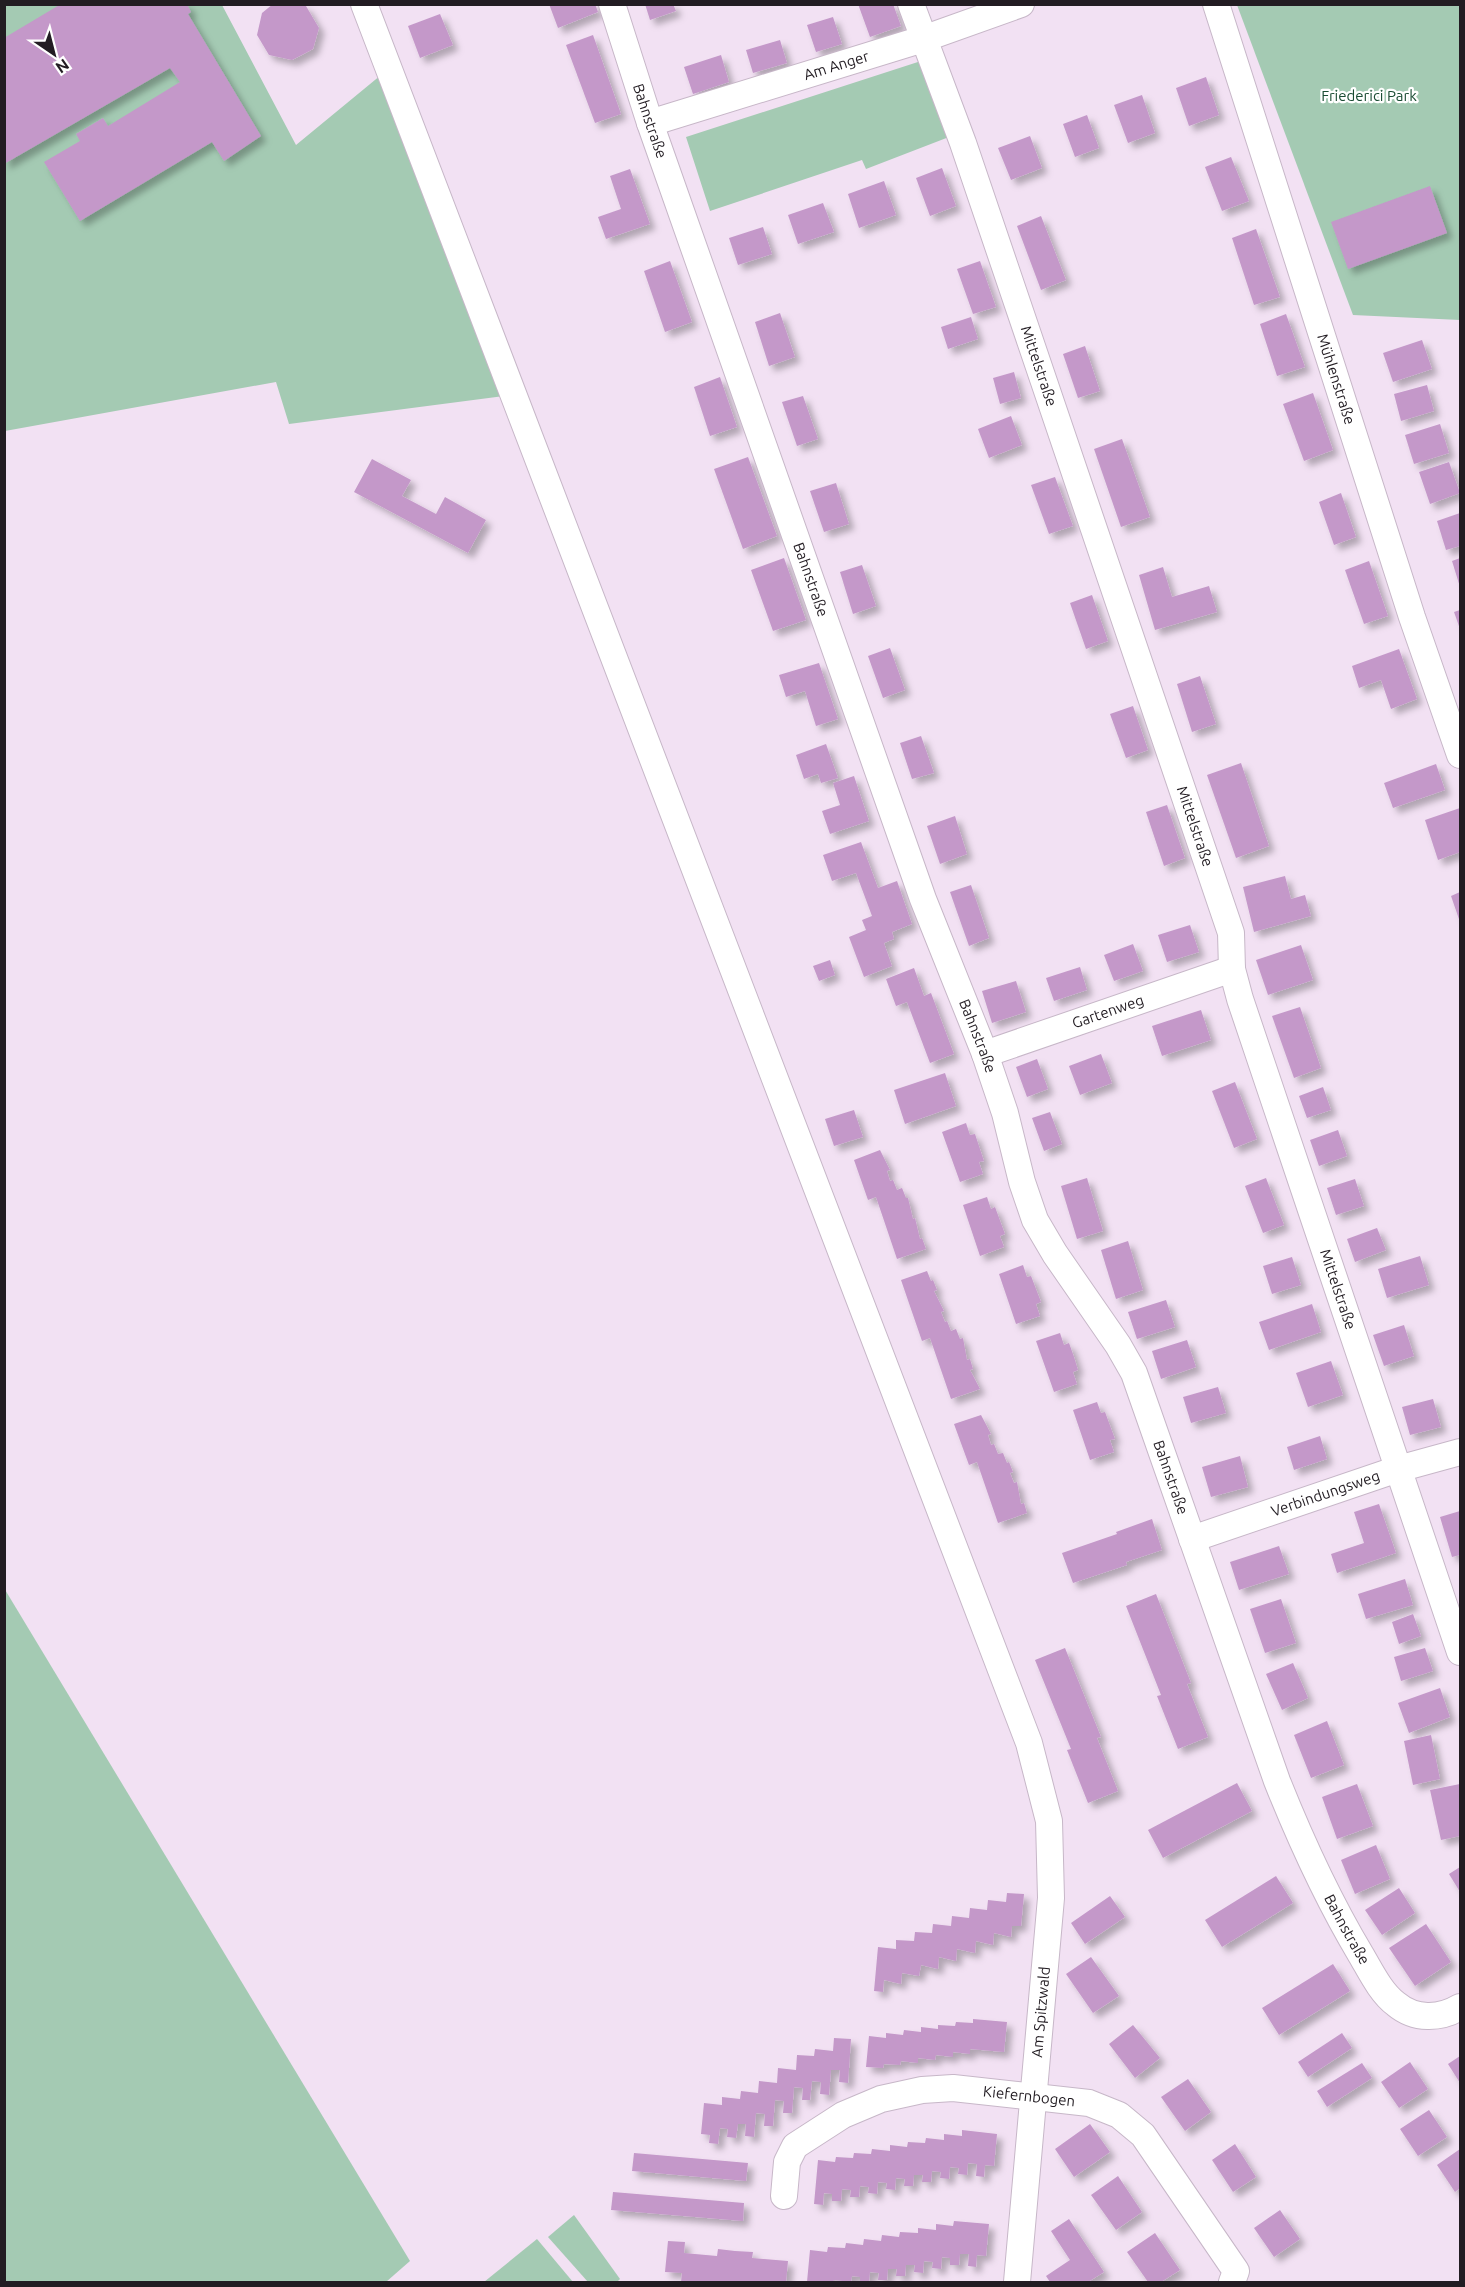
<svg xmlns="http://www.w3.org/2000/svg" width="1465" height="2287" font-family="Ubuntu,sans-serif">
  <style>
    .green { fill: #a4cab3 }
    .building { fill: #c498c9; filter: url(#shadow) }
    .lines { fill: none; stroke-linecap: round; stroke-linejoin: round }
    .minor-casing { stroke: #c7b7c8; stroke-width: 28 }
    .minor { stroke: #fff; stroke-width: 26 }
    .labels { text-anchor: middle; stroke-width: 4.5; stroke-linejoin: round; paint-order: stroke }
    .street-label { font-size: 15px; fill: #221c22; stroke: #fff }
    .park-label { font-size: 15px; fill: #1a4c33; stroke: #fff }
  </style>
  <defs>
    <filter id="shadow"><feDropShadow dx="5.5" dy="5.5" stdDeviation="3" flood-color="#0004"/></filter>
  </defs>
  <rect width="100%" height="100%" fill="#f2e1f3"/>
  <g class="green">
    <polygon points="5,5 222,5 296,145 381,75 504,396 289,424 276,382 5,431"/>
    <polygon points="1237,5 1460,5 1460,320 1353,315"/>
    <polygon points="921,61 949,137 866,169 862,160 710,211 686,137"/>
    <polygon points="4,1588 410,2261 386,2282 5,2282"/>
    <polygon points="574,2215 620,2279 617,2282 588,2282 548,2237"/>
    <polygon points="537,2239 573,2282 484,2282"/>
  </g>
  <g class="building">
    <polygon points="61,4 133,4 134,6 137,4 187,4 191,12 188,14 261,136 224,161 212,142 80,221 44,162 80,141 76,134 103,118 108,126 180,82 170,68 4,164 4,38"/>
    <polygon points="273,4 306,6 319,28 313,49 292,60 269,55 257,35 262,13"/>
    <polygon points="549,4 595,4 598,12 558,28"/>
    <polygon points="645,4 673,4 676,11 650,20"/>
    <polygon points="858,4 893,4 901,26 870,37"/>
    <polygon points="440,14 453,45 420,58 408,26"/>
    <polygon points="833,17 842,44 816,52 807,25"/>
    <polygon points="593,35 621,114 595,123 566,45"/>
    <polygon points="780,40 787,63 753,73 746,50"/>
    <polygon points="721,55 729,82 693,94 684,67"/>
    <polygon points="1206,77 1219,115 1189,126 1176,88"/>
    <polygon points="1142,95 1155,133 1128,143 1114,105"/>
    <polygon points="1087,115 1099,148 1075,157 1063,124"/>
    <polygon points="1030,136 1042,168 1011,180 998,148"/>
    <polygon points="1231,157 1249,201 1222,211 1205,167"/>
    <polygon points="942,168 956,206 930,216 916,178"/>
    <polygon points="630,169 650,224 606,239 598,217 621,209 610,176"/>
    <polygon points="884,181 896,215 859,228 848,194"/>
    <polygon points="1430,186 1447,233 1348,269 1331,222"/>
    <polygon points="823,203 834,232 798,244 788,215"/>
    <polygon points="1041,216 1066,280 1041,290 1017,226"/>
    <polygon points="763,227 772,254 738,265 729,238"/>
    <polygon points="1256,229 1280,297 1254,305 1232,238"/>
    <polygon points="670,261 692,322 665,332 644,271"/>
    <polygon points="980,261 996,307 973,314 957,269"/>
    <polygon points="780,313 795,357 769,366 755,322"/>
    <polygon points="1286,314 1305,367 1277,376 1260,324"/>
    <polygon points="971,317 978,339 948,349 941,327"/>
    <polygon points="1422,340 1432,369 1393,382 1383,353"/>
    <polygon points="1085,346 1100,391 1078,398 1063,354"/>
    <polygon points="1014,372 1021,398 1000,404 993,378"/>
    <polygon points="720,377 737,427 710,436 694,387"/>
    <polygon points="1427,385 1434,411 1401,421 1394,394"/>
    <polygon points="1313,393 1333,450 1304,461 1283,404"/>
    <polygon points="803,396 818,439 797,446 782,402"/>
    <polygon points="1011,416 1022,445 989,458 978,429"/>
    <polygon points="1440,424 1449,453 1414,464 1405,435"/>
    <polygon points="1122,439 1150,517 1121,527 1094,449"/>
    <polygon points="748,457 777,536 743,549 714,469"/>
    <polygon points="372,459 411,480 402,496 436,514 445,497 486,520 468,553 354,492"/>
    <polygon points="1449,462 1460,493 1430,504 1419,472"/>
    <polygon points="1055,477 1073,526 1049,534 1031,485"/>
    <polygon points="836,483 849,524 824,532 810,491"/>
    <polygon points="1341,493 1356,537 1334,545 1319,502"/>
    <polygon points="1460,513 1460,546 1446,550 1437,521"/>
    <polygon points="784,558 806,620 773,631 751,570"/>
    <polygon points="1460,558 1460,587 1452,561"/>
    <polygon points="1369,561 1388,616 1364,624 1345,570"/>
    <polygon points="862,565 876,606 853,614 840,572"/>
    <polygon points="1163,567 1172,597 1209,586 1217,612 1155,630 1139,575"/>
    <polygon points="1092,595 1108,641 1086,649 1070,603"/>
    <polygon points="1460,610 1460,629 1454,612"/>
    <polygon points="890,648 905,690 883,698 868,656"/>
    <polygon points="1399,649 1417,699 1391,709 1381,680 1359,688 1352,666"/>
    <polygon points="819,663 838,719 816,726 805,691 786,697 779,675"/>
    <polygon points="1200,676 1216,724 1192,732 1177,684"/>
    <polygon points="1133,706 1148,750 1126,758 1110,714"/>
    <polygon points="921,736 934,773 912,779 900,743"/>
    <polygon points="826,744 838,778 821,783 818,774 804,779 796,755"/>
    <polygon points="1241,763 1269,846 1236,858 1207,775"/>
    <polygon points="1436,764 1445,790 1393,808 1384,783"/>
    <polygon points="854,776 869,821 830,834 822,811 840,805 833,783"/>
    <polygon points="1167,805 1185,858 1164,866 1146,812"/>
    <polygon points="1460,808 1460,852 1438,860 1425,820"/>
    <polygon points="955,816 967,854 940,864 927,826"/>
    <polygon points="861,842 878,888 897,881 912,924 892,932 894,939 884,943 892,966 864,977 849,937 866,930 862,920 872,916 856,873 832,881 823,855"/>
    <polygon points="1285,876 1291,899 1305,895 1311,916 1254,932 1243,887"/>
    <polygon points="971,885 989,938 969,946 950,892"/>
    <polygon points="1460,892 1460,922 1451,896"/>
    <polygon points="1190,925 1199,952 1167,962 1158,935"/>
    <polygon points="1133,944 1143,971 1114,981 1104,955"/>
    <polygon points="1301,945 1313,980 1268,995 1256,960"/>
    <polygon points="830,960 835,975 819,981 813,966"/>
    <polygon points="1080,967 1087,990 1054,1001 1046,978"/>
    <polygon points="914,968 924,996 931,993 954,1054 930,1063 907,1002 896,1006 886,979"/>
    <polygon points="1016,981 1026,1012 992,1023 982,991"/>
    <polygon points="1300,1007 1321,1068 1294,1078 1272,1016"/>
    <polygon points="1201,1010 1211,1040 1162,1056 1152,1026"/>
    <polygon points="1101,1054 1112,1083 1080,1095 1069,1066"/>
    <polygon points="1037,1059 1048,1089 1027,1097 1016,1067"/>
    <polygon points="945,1073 956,1106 905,1124 894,1090"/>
    <polygon points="1235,1082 1257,1139 1234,1148 1212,1091"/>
    <polygon points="1323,1087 1331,1110 1307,1118 1299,1096"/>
    <polygon points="854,1110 863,1137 834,1146 825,1119"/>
    <polygon points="1050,1112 1062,1144 1044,1151 1032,1118"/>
    <polygon points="966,1123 970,1135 975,1134 984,1161 979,1162 983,1174 960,1182 942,1132"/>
    <polygon points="1338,1130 1347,1156 1319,1166 1310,1140"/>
    <polygon points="880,1150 890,1170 887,1171 890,1181 893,1180 897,1190 902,1188 906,1198 908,1198 913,1219 915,1218 920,1239 922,1238 926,1249 897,1259 876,1197 868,1200 854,1160"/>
    <polygon points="1087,1178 1103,1231 1077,1239 1061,1186"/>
    <polygon points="1266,1178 1284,1225 1263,1233 1245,1186"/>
    <polygon points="1355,1179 1364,1206 1336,1215 1327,1188"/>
    <polygon points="987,1197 991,1209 995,1207 1005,1234 1000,1236 1004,1247 980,1256 963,1205"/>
    <polygon points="1377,1228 1386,1250 1355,1262 1347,1239"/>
    <polygon points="1128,1241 1143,1290 1116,1299 1101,1250"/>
    <polygon points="1420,1256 1429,1285 1387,1298 1378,1269"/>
    <polygon points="1292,1257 1301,1285 1272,1294 1263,1266"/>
    <polygon points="1023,1265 1027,1277 1031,1276 1041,1302 1036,1304 1040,1316 1016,1324 999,1274"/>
    <polygon points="927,1271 931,1281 933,1280 937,1290 934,1291 944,1311 941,1312 945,1322 947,1321 951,1331 956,1329 960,1339 963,1338 967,1360 970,1359 973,1369 970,1370 980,1389 951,1399 930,1338 922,1341 901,1280"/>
    <polygon points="1166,1300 1175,1327 1137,1339 1128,1312"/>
    <polygon points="1312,1304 1321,1332 1269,1350 1259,1322"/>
    <polygon points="1404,1325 1414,1356 1384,1366 1373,1335"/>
    <polygon points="1060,1333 1064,1345 1069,1343 1074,1357 1078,1370 1073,1372 1077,1384 1054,1392 1036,1341"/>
    <polygon points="1187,1340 1196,1367 1161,1379 1152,1351"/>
    <polygon points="1331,1361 1343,1395 1308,1407 1296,1373"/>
    <polygon points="1218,1387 1226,1413 1191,1423 1183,1397"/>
    <polygon points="1433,1399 1441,1427 1410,1435 1402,1407"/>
    <polygon points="1097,1402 1101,1413 1105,1412 1115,1439 1110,1440 1114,1452 1090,1460 1073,1410"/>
    <polygon points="981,1415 991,1434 988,1435 991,1445 994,1444 998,1454 1003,1453 1007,1463 1009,1462 1013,1472 1010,1473 1014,1483 1017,1482 1021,1504 1024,1503 1027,1513 998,1523 977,1462 969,1465 954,1424"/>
    <polygon points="1320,1436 1327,1459 1294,1470 1287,1447"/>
    <polygon points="1240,1456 1248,1487 1211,1497 1202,1467"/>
    <polygon points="1379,1504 1396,1553 1337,1573 1331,1554 1364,1543 1354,1512"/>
    <polygon points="1460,1511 1460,1555 1452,1557 1440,1517"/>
    <polygon points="1152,1519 1162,1550 1126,1562 1127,1565 1073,1583 1062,1553 1117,1534 1116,1532"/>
    <polygon points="1279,1546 1289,1574 1239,1590 1230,1562"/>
    <polygon points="1405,1579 1413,1605 1366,1619 1358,1594"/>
    <polygon points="1156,1594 1191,1683 1187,1684 1208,1737 1178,1749 1157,1696 1161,1695 1126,1606"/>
    <polygon points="1281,1599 1296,1643 1265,1653 1250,1609"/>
    <polygon points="1413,1614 1421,1636 1399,1644 1392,1622"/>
    <polygon points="1065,1648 1101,1737 1097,1738 1118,1791 1088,1803 1067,1750 1071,1749 1035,1660"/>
    <polygon points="1425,1648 1433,1671 1401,1681 1394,1657"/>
    <polygon points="1293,1663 1308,1698 1282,1710 1266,1674"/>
    <polygon points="1440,1688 1450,1717 1409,1733 1398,1703"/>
    <polygon points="1327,1721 1344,1765 1311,1778 1294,1735"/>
    <polygon points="1431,1735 1440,1779 1413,1785 1404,1741"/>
    <polygon points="1237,1783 1252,1811 1163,1858 1148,1830"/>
    <polygon points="1357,1784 1373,1826 1337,1839 1322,1797"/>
    <polygon points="1460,1784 1460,1836 1441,1840 1430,1790"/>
    <polygon points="1376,1845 1390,1879 1355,1894 1341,1860"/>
    <polygon points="1460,1867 1460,1892 1449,1874"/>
    <polygon points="1276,1876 1293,1903 1222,1947 1205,1920"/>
    <polygon points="1399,1888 1415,1913 1382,1935 1365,1910"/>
    <polygon points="1007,1893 1024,1894 1021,1926 1012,1926 1011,1937 994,1933 993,1945 976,1941 975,1953 957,1949 956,1961 939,1957 938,1969 921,1965 919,1976 902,1973 901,1984 884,1980 883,1992 874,1991 878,1947 896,1949 896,1940 914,1941 915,1932 932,1933 933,1924 951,1926 952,1916 969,1918 970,1908 987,1910 988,1900 1006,1902"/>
    <polygon points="1110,1896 1125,1917 1085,1944 1071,1923"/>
    <polygon points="1426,1924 1451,1962 1415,1986 1389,1948"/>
    <polygon points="1091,1957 1119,1996 1093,2013 1066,1974"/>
    <polygon points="1333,1964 1350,1991 1279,2035 1262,2008"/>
    <polygon points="973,2019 1007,2022 1004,2052 970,2049 970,2054 953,2052 953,2057 936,2055 935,2060 918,2058 918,2063 901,2061 900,2065 884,2064 883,2068 866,2067 869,2036 886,2038 886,2033 903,2035 904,2030 921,2032 921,2027 938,2029 938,2025 955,2026 956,2022 973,2023"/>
    <polygon points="1133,2025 1160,2058 1135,2078 1109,2044"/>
    <polygon points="1342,2033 1352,2048 1308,2077 1298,2062"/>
    <polygon points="834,2038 851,2039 848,2083 839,2082 840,2070 831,2070 829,2095 820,2094 821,2082 812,2081 810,2100 802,2100 803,2088 794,2087 792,2113 783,2113 784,2101 775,2100 773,2126 764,2126 765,2114 756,2113 754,2137 745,2136 746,2124 738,2124 736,2138 727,2137 728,2129 720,2128 718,2144 709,2143 710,2135 701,2134 704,2103 722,2105 722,2097 740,2099 741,2091 758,2093 759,2081 777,2083 778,2068 796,2070 797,2055 814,2056 815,2049 833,2051"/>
    <polygon points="1460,2056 1460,2083 1448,2064"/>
    <polygon points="1410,2062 1428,2089 1399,2108 1381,2082"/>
    <polygon points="1362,2063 1372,2078 1327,2107 1317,2091"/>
    <polygon points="1188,2079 1211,2112 1185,2131 1161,2097"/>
    <polygon points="1429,2110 1447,2137 1418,2156 1400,2129"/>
    <polygon points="1090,2124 1110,2152 1074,2177 1055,2149"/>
    <polygon points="962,2130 997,2134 994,2166 985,2165 984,2177 976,2176 977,2164 968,2163 967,2175 958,2174 959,2168 950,2167 949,2179 940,2178 941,2172 932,2171 931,2182 922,2182 923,2175 914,2175 913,2186 904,2186 905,2179 896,2178 895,2190 886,2189 887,2183 878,2182 877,2194 868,2193 869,2187 860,2186 859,2197 850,2197 851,2190 842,2189 841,2201 832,2201 832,2194 824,2193 823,2205 814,2204 818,2160 835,2162 836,2157 853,2158 854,2153 871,2154 872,2149 890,2151 890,2145 907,2147 908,2142 925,2143 926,2138 944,2140 944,2134 962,2136"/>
    <polygon points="1235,2144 1256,2177 1233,2192 1212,2160"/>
    <polygon points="1460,2149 1460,2188 1455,2192 1437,2165"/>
    <polygon points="634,2153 748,2163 746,2181 632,2171"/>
    <polygon points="1118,2176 1142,2212 1116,2230 1091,2195"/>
    <polygon points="613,2192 744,2203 743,2221 611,2210"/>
    <polygon points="1280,2210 1300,2239 1274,2257 1254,2228"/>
    <polygon points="1069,2219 1104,2272 1088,2282 1050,2282 1046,2276 1070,2260 1051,2231"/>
    <polygon points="954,2221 989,2224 986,2256 977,2255 976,2267 968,2266 969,2254 960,2254 959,2265 950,2265 950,2258 942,2257 941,2269 932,2268 933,2262 924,2261 923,2273 914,2272 915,2265 906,2265 905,2276 896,2276 897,2269 888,2269 887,2280 878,2280 879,2273 870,2272 869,2282 860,2282 860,2277 852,2276 851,2282 834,2280 833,2282 807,2282 810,2250 827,2252 828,2247 845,2248 846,2243 863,2245 864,2239 881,2241 882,2235 899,2237 900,2232 918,2233 918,2228 936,2230 936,2224 953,2226"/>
    <polygon points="1155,2233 1180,2270 1161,2282 1148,2282 1127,2252"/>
    <polygon points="668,2241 685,2242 684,2253 717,2256 718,2249 735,2251 753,2252 752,2258 788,2261 786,2282 681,2282 682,2273 665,2272"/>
  </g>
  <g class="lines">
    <g class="minor-casing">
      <g id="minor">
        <polyline points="364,4 1029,1743 1049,1821 1051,1898 1017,2282"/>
        <path id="s1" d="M612,4l38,119 273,776 62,155 20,59 17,69 13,38 20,34 63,91 16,28 143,408c24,60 51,119 84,174 10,17 20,38 35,49 19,16 44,15 64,3"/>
        <path id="s2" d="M911,4l52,139 268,790 1,36 8,30 220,653"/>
        <path id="s3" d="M1216,4l196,613 48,138"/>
        <path id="s4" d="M650,123l273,-84 98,-35"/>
        <path id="s5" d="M985,1054l247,-85"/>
        <path id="s6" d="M1192,1539l206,-70 62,-17"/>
        <path id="s7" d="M784,2196l3,-34 8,-16 48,-31 38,-16 41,-9 31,-2 136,15 30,12 24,20 93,136 -4,11"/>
      </g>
    </g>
    <use href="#minor" class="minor"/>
  </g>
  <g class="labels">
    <g class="street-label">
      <text dy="5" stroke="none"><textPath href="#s4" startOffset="195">Am Anger</textPath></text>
      <text dy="5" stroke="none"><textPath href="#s1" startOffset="123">Bahnstraße</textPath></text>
      <text dy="5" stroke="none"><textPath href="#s2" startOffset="384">Mittelstraße</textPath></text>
      <text dy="5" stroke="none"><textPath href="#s3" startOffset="394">Mühlenstraße</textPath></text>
      <text dy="5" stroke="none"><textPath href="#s1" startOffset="609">Bahnstraße</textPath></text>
      <text dy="5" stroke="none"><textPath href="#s2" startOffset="870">Mittelstraße</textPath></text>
      <text dy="5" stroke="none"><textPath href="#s5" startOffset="130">Gartenweg</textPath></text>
      <text dy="5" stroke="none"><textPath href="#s1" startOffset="1095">Bahnstraße</textPath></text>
      <text dy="5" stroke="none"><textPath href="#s2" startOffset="1356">Mittelstraße</textPath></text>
      <text dy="5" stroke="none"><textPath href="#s1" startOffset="1581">Bahnstraße</textPath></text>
      <text dy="5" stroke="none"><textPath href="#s6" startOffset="141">Verbindungsweg</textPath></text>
      <text dy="5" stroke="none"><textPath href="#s1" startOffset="2067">Bahnstraße</textPath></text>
      <text transform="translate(1041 2012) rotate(-85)" y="5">Am Spitzwald</text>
      <text dy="5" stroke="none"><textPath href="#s7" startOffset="300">Kiefernbogen</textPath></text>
    </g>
    <g class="park-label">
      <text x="1369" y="101">Friederici Park</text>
    </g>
  </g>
  <rect width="1465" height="2287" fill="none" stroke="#221c22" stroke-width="12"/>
  <g transform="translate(54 54) rotate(145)" stroke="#ffffff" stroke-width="4.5" paint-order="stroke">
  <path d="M0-4.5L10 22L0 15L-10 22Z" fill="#221c22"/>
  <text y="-9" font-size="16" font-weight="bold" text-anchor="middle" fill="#221c22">N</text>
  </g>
</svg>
